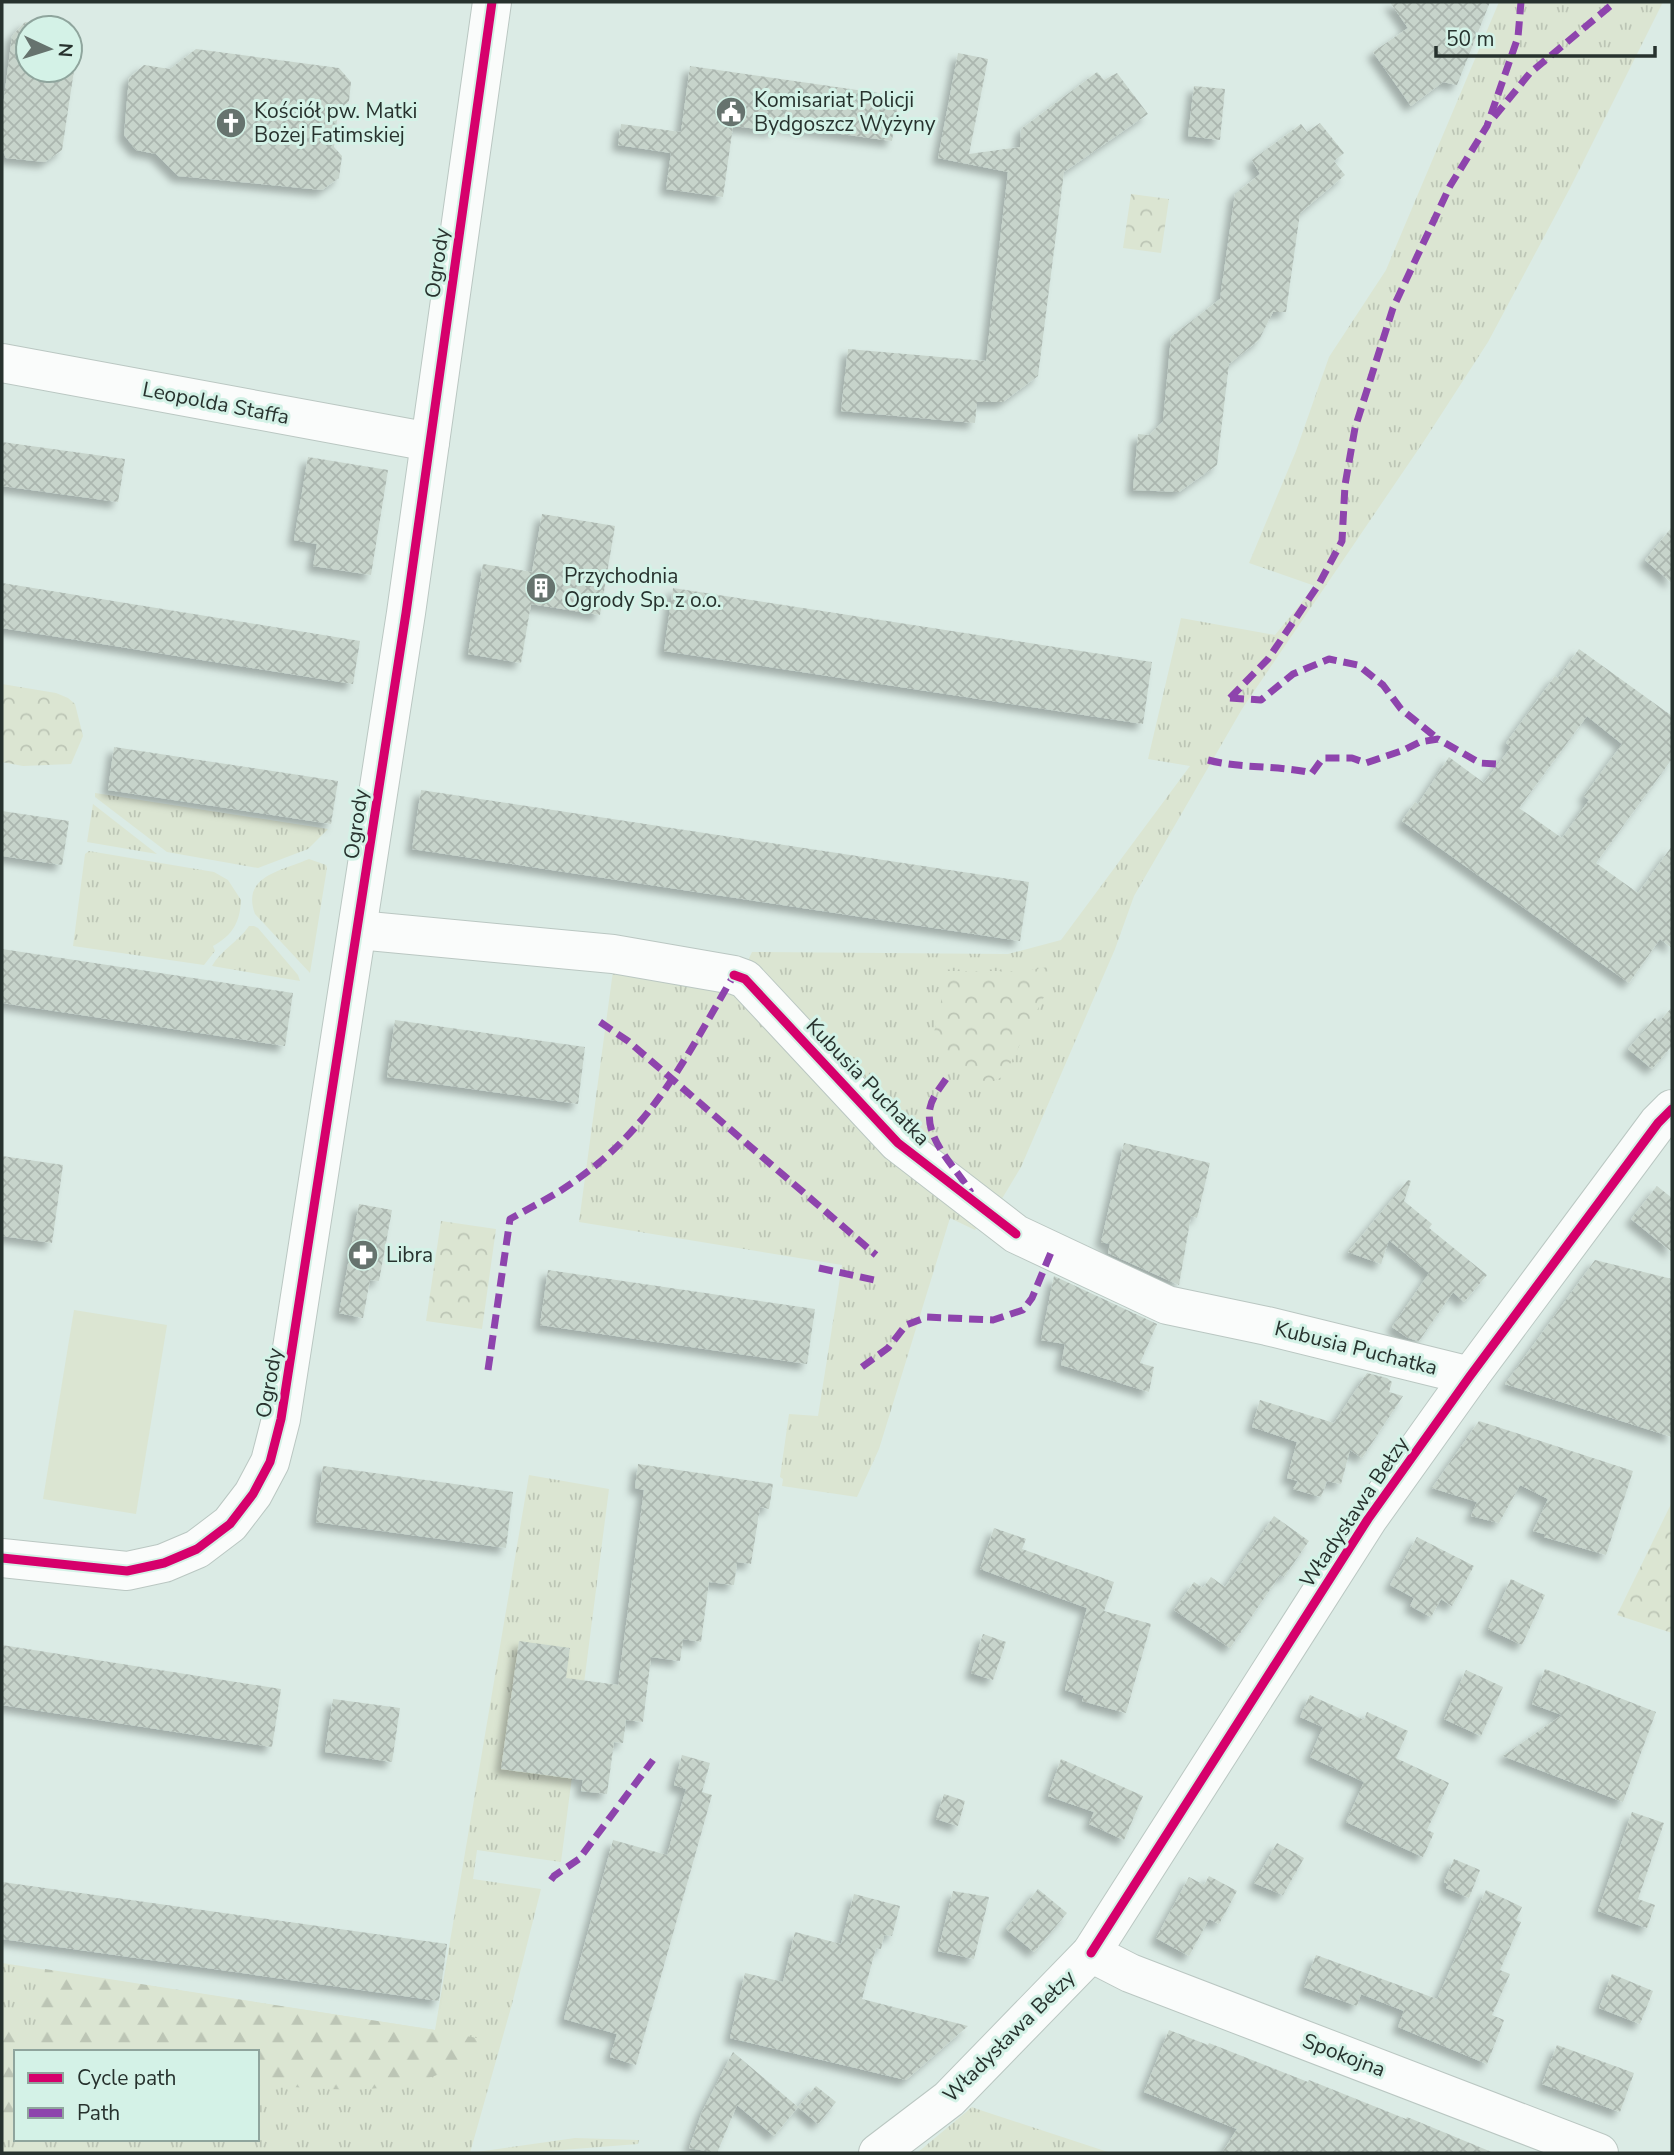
<svg xmlns="http://www.w3.org/2000/svg" width="1674" height="2155" font-family="'Nunito Sans',sans-serif">
  <style>
    .grass { fill: url(#grass-tufts); fill-rule: evenodd }
    .forest { fill: url(#forest-firs) }
    .park { fill: url(#park-crowns) }
    .pitch { fill: #dbe5d2 }
    .building { fill: url(#building-cross-hatch); fill-rule: evenodd; filter: url(#shadow) }
    .lines { fill: none; stroke-linecap: round; stroke-linejoin: round }
    .minor-casing { stroke: #bac7c2; stroke-width: 40 }
    .minor { stroke: #fafcfb; stroke-width: 38 }
    .quiet { stroke: #8e44ad; stroke-width: 7; stroke-dasharray: 14 7; stroke-linecap: butt }
    .cycleway-casing { stroke: #d4f2e7; stroke-width: 13 }
    .cycleway { stroke: #d6006c; stroke-width: 9 }
    .labels { text-anchor: middle; stroke-width: 6; stroke-linejoin: round; paint-order: stroke }
    .poi-label { font-size: 21px; fill: #27322e; stroke: #d4f2e7; text-anchor: start }
    .street-label { font-size: 21px; fill: #27322e; stroke: #d4f2e7 }
  </style>
  <defs>
    <pattern id="grass-tufts" width="24" height="20" patternUnits="userSpaceOnUse" patternTransform="scale(1.75)"><rect width="24" height="20" fill="#dbe5d2"/><path d="M3 7l-1-3M5 7V3M7 7l1-3M15 17l-1-3M17 17v-4M19 17l1-3" fill="none" stroke="#bcc5b5"/></pattern>
    <pattern id="forest-firs" width="22" height="20" patternUnits="userSpaceOnUse" patternTransform="scale(1.75)"><rect width="22" height="20" fill="#dbe5d2"/><path d="M5 1l3.5 6h-7zM16 11l3.5 6h-7z" fill="#bcc5b5"/></pattern>
    <pattern id="park-crowns" width="20" height="18" patternUnits="userSpaceOnUse" patternTransform="scale(1.75)"><rect width="20" height="18" fill="#dbe5d2"/><path d="M2 6a3 3 0 1 1 6 0M12 15a3 3 0 1 1 6 0" fill="none" stroke="#bcc5b5"/></pattern>
    <pattern id="building-cross-hatch" width="8" height="8" patternUnits="userSpaceOnUse" patternTransform="scale(1.75)"><rect width="8" height="8" fill="#c7d4cb"/><path d="M0 0l8 8M0 8l8-8" fill="none" stroke="#abb6af"/></pattern>
    <filter id="shadow"><feDropShadow dx="-6" dy="6" stdDeviation="3.5" flood-color="#0004"/></filter>
  </defs>
  <rect width="100%" height="100%" fill="#dbebe5"/>
  <g class="grass">
    <polygon points="1499,2 1663,2 1569,190 1488,342 1424,441 1242,709 1134,896 1115,949 1021,1167 1000,1202 988,1213 975,1230 950,1218 879,1449 857,1497 782,1486 783,1479 780,1477 789,1414 818,1416 842,1265 579,1222 613,971 733,992 752,952 1008,954 1061,940 1190,766 1148,759 1181,618 1275,635 1315,586 1249,563 1296,451 1329,357 1386,270"/>
    <polygon points="95,793 328,829 308,849 258,868 167,852 95,797"/>
    <polygon points="93,804 157,854 87,842"/>
    <path d="M89,851l125,21 14,8 13,20c-1,22 -8,35 -28,46l2,5 -11,14 -131,-19 12,-92z"/>
    <path d="M309,859l17,6 1,3 -17,105 -55,-59c-14,-38 26,-43 54,-55z"/>
    <path d="M249,926h5l4,2 40,47 2,6 -88,-15c9,-16 26,-24 37,-40z"/>
    <path d="M529,1475l80,14 -48,373 -84,-12 -4,29 68,10 -29,115 -42,149 105,-15 64,2 -1,4 -114,9h-522v-190l433,67zM16,2052h241v87h-241z"/>
    <polygon points="972,2107 977,2109 1111,2153 917,2153"/>
  </g>
  <path class="forest" d="M45,1969l390,61 47,9v12c-74,51 -141,38 -225,34v-33h-241v67l-14,1v-94l36,3z"/>
  <g class="park">
    <polygon points="1131,194 1169,199 1161,253 1123,248"/>
    <polygon points="2,684 56,693 68,698 75,704 83,736 71,764 23,766 2,762"/>
    <polygon points="1049,967 1055,970 1054,977 1004,1076 994,1081 984,1081 930,1050 948,971 1020,971"/>
    <polygon points="441,1221 496,1229 482,1329 426,1321"/>
    <polygon points="1672,1502 1672,1633 1617,1615"/>
  </g>
  <polygon class="pitch" points="74,1310 167,1325 136,1514 43,1499"/>
  <g class="building">
    <polygon points="1390,2 1490,2 1457,85 1443,82 1411,106 1373,52 1408,28"/>
    <polygon points="25,22 67,28 28,28 28,70 70,70 70,33 78,44 62,150 45,162 6,158 2,149 2,114 12,36"/>
    <polygon points="196,49 339,68 351,82 349,101 338,111 334,147 342,156 339,178 322,190 178,176 156,154 136,150 124,135 129,78 144,65 170,69"/>
    <polygon points="958,53 988,59 969,154 1020,147 1021,129 1097,72 1104,80 1117,73 1148,114 1064,172 1038,376 1003,402 977,402 975,423 841,411 848,349 986,361 1008,172 938,158"/>
    <polygon points="690,66 899,96 892,141 775,125 774,131 733,126 723,197 666,189 671,153 618,145 621,124 681,132"/>
    <polygon points="1194,86 1225,89 1220,140 1188,136"/>
    <polygon points="1320,123 1344,153 1334,161 1345,175 1300,213 1286,312 1273,312 1259,340 1229,364 1217,465 1179,492 1133,490 1138,434 1149,435 1163,421 1171,337 1220,299 1235,194 1260,174 1252,160 1301,124 1307,132"/>
    <polygon points="2,442 125,459 118,502 2,486"/>
    <polygon points="308,457 388,470 371,575 313,566 317,544 294,540"/>
    <polygon points="542,514 615,526 600,615 531,604 521,663 468,654 483,564 532,572"/>
    <polygon points="1672,527 1672,583 1645,560"/>
    <polygon points="2,583 360,641 353,684 2,628"/>
    <polygon points="673,588 1152,662 1143,724 664,651"/>
    <path d="M1579,649l93,67v43l-76,104 42,30 34,-47v102l-12,-9 -31,44 -227,-162 13,-19 3,2 31,-47 35,26 27,-36 -5,-4 49,-67 3,2zM1587,716l35,28 -38,52 5,4 -27,38 -43,-30z"/>
    <polygon points="114,747 338,781 331,824 108,790"/>
    <polygon points="421,790 1029,882 1020,941 412,849"/>
    <polygon points="2,811 69,821 62,865 2,856"/>
    <polygon points="2,949 293,993 285,1046 2,1003"/>
    <polygon points="1672,1007 1672,1046 1652,1069 1628,1049 1655,1018 1659,1022"/>
    <polygon points="395,1020 585,1047 578,1104 387,1077"/>
    <polygon points="1124,1143 1210,1163 1197,1218 1191,1216 1179,1285 1108,1253 1110,1244 1101,1242"/>
    <polygon points="2,1156 63,1165 52,1243 2,1236"/>
    <polygon points="1408,1180 1411,1181 1404,1201 1432,1224 1429,1228 1487,1275 1464,1302 1453,1292 1419,1341 1408,1338 1392,1327 1429,1273 1389,1240 1381,1264 1348,1252"/>
    <polygon points="1657,1186 1672,1198 1672,1252 1631,1219"/>
    <polygon points="359,1204 392,1210 379,1281 370,1280 363,1318 339,1313"/>
    <polygon points="1595,1260 1672,1279 1672,1437 1505,1384"/>
    <polygon points="548,1270 815,1309 807,1364 540,1325"/>
    <polygon points="1054,1276 1157,1324 1140,1363 1154,1367 1149,1392 1061,1365 1065,1344 1041,1340"/>
    <polygon points="1367,1373 1387,1378 1392,1382 1389,1392 1403,1396 1362,1458 1350,1450 1341,1484 1327,1481 1321,1497 1293,1489 1298,1481 1287,1478 1297,1442 1252,1427 1260,1400 1334,1423"/>
    <polygon points="1479,1421 1633,1471 1606,1555 1544,1537 1544,1534 1533,1531 1548,1499 1520,1485 1499,1523 1471,1516 1477,1502 1432,1488"/>
    <polygon points="638,1464 773,1484 769,1509 760,1507 751,1564 737,1562 734,1585 709,1582 701,1642 683,1639 680,1661 651,1657 643,1722 626,1720 623,1743 614,1742 607,1794 581,1791 583,1780 501,1769 519,1641 570,1648 566,1678 618,1685 644,1490 635,1488"/>
    <polygon points="323,1466 513,1492 506,1548 316,1522"/>
    <polygon points="1274,1516 1309,1541 1284,1577 1280,1575 1230,1648 1174,1610 1194,1582 1203,1588 1211,1577 1225,1587"/>
    <polygon points="994,1528 1026,1539 1022,1549 1114,1582 1104,1611 1151,1624 1126,1713 1082,1701 1084,1696 1065,1690 1087,1608 980,1569"/>
    <polygon points="1417,1537 1474,1566 1452,1606 1441,1599 1431,1617 1410,1606 1414,1598 1390,1585"/>
    <polygon points="1511,1579 1545,1595 1522,1645 1488,1629"/>
    <polygon points="983,1634 1006,1642 993,1680 971,1673"/>
    <polygon points="2,1645 281,1689 272,1747 2,1705"/>
    <polygon points="1545,1669 1656,1712 1623,1802 1503,1756 1562,1715 1532,1704"/>
    <polygon points="1466,1670 1503,1687 1481,1736 1444,1719"/>
    <polygon points="1310,1695 1364,1720 1367,1712 1408,1731 1396,1758 1449,1783 1427,1830 1434,1833 1423,1857 1346,1822 1364,1782 1310,1757 1323,1727 1300,1717"/>
    <polygon points="333,1699 400,1708 392,1762 325,1752"/>
    <polygon points="682,1755 710,1763 702,1792 712,1795 636,2065 610,2057 617,2034 564,2019 613,1840 667,1855 686,1789 674,1785"/>
    <polygon points="1061,1759 1143,1796 1124,1840 1089,1824 1094,1812 1048,1796"/>
    <polygon points="944,1794 965,1801 958,1826 936,1819"/>
    <polygon points="1632,1812 1664,1823 1638,1899 1655,1905 1647,1928 1598,1911"/>
    <polygon points="1277,1843 1304,1858 1283,1895 1254,1883"/>
    <polygon points="1454,1859 1480,1870 1469,1898 1446,1888 1448,1884 1444,1882"/>
    <polygon points="1209,1876 1237,1891 1219,1924 1209,1919 1189,1956 1156,1938 1189,1877 1204,1885"/>
    <polygon points="2,1882 447,1944 439,2001 2,1939"/>
    <polygon points="1038,1889 1067,1913 1034,1952 1006,1929"/>
    <polygon points="1486,1890 1522,1907 1516,1920 1521,1922 1500,1970 1510,1974 1492,2015 1504,2020 1487,2064 1398,2027 1404,2011 1361,1994 1357,2006 1304,1987 1316,1955 1437,1999"/>
    <polygon points="953,1891 989,1897 974,1959 938,1951"/>
    <polygon points="854,1894 900,1906 892,1936 884,1935 881,1949 876,1948 862,1999 968,2026 906,2080 730,2038 745,1973 783,1982 795,1932 841,1944"/>
    <polygon points="1612,1974 1653,1991 1640,2024 1599,2008"/>
    <polygon points="1169,2030 1208,2045 1209,2043 1308,2082 1309,2080 1406,2119 1407,2117 1494,2153 1222,2153 1237,2129 1144,2092"/>
    <polygon points="1557,2045 1634,2073 1620,2112 1542,2084"/>
    <polygon points="733,2052 798,2107 774,2136 737,2105 717,2153 689,2148 702,2112"/>
    <polygon points="816,2086 836,2102 818,2124 798,2107"/>
  </g>
  <g class="lines">
    <g class="minor-casing">
      <g id="minor">
        <polyline points="2,363 430,442"/>
        <polyline points="358,930 613,954 734,975 745,979 898,1143 1016,1234 1167,1305 1267,1326 1470,1376"/>
        <polyline points="2,1558 127,1571 164,1563 197,1549 230,1524 253,1494 270,1462 281,1419 406,613 492,2"/>
        <polyline points="1091,1953 1130,1973 1599,2153"/>
        <polyline points="878,2153 949,2099 1091,1953 1368,1519 1470,1376 1658,1123 1672,1109"/>
      </g>
    </g>
    <use href="#minor" class="minor"/>
    <g class="quiet">
      <polyline points="1494,117 1530,73 1615,2"/>
      <polyline points="1230,698 1268,659 1319,584 1342,541 1345,485 1355,428 1393,308 1450,186 1487,126 1518,37 1521,2"/>
      <polyline points="1230,698 1261,700 1293,674 1329,659 1358,665 1383,685 1401,709 1438,739"/>
      <path d="M1208,760c34,9 70,5 104,13l11,-15h29l14,5 38,-13 16,-8 18,-3 42,24 16,1"/>
      <polyline points="600,1022 628,1041 876,1255"/>
      <path d="M946,1079c-6,9 -14,18 -16,29 -6,32 27,60 41,85"/>
      <polyline points="819,1268 879,1281"/>
      <polyline points="862,1367 888,1348 906,1325 927,1317 993,1320 1023,1310 1032,1298 1052,1250"/>
      <path d="M488,1370l22,-151c23,-13 48,-25 69,-41 75,-53 110,-126 155,-203l3,1"/>
      <polyline points="551,1880 554,1876 579,1859 653,1760"/>
    </g>
    <g class="cycleway-casing">
      <g id="cycleway">
        <polyline points="734,975 745,979 898,1143 1016,1234"/>
        <polyline points="2,1558 127,1571 164,1563 197,1549 230,1524 253,1494 270,1462 281,1419 406,613 492,2"/>
        <polyline points="1091,1953 1368,1519 1470,1376 1658,1123 1672,1109"/>
      </g>
    </g>
    <use href="#cycleway" class="cycleway"/>
  </g>
  <defs>
    <g id="civic-disc" transform="scale(1.575)"><circle r="9.5" fill="#66736e" stroke="#d4f2e7"/><path d="M-.6-6.5H3V-4.5H.6V-3L4-1V1h2V6H-6V1h2V-1L-.6-3ZM-1.2 2.5V6h2.4V2.5Z" fill="#fff"/></g>
    <g id="church-disc" transform="scale(1.575)"><circle r="9.5" fill="#66736e" stroke="#d4f2e7"/><path d="M-1.2-6h2.4v3.5h3.3v2.4h-3.3V6h-2.4V-.1h-3.3v-2.4h3.3Z" fill="#fff"/></g>
    <g id="building-disc" transform="scale(1.575)"><circle r="9.5" fill="#66736e" stroke="#d4f2e7"/><path d="M-4-6H4V6H1V3H-1V6H-4ZM-2.5-4.3h1.7v1.8h-1.7ZM.8-4.3h1.7v1.8H.8ZM-2.5-1h1.7V.8h-1.7ZM.8-1h1.7V.8H.8Z" fill="#fff"/></g>
    <g id="pharmacy-disc" transform="scale(1.575)"><circle r="9.5" fill="#66736e" stroke="#d4f2e7"/><path d="M-2-6h4v4h4v4h-4v4h-4v-4h-4v-4h4Z" fill="#fff"/></g>
  </defs>
  <g fill-rule="evenodd">
    <use href="#civic-disc" x="731" y="112"/>
    <use href="#church-disc" x="231" y="123"/>
    <use href="#building-disc" x="541" y="588"/>
    <use href="#pharmacy-disc" x="363" y="1255"/>
  </g>
  <g class="labels">
    <g class="poi-label">
      <text x="754" y="107">Komisariat Policji<tspan x="754" dy="24">Bydgoszcz Wyżyny</tspan></text>
      <text x="254" y="118">Kościół pw. Matki<tspan x="254" dy="24">Bożej Fatimskiej</tspan></text>
      <text x="564" y="583">Przychodnia<tspan x="564" dy="24">Ogrody Sp. z o.o.</tspan></text>
      <text x="386" y="1262">Libra</text>
    </g>
    <g class="street-label">
      <text transform="translate(437 263) rotate(-82)" y="7">Ogrody</text>
      <text transform="translate(216 403) rotate(11)" y="7">Leopolda Staffa</text>
      <text transform="translate(356 824) rotate(-82)" y="7">Ogrody</text>
      <text transform="translate(868 1082) rotate(46)" y="7">Kubusia Puchatka</text>
      <text transform="translate(1356 1348) rotate(14)" y="7">Kubusia Puchatka</text>
      <text transform="translate(269 1383) rotate(-80)" y="7">Ogrody</text>
      <text transform="translate(1354 1512) rotate(-56)" y="7">Władysława Bełzy</text>
      <text transform="translate(1009 2036) rotate(-45)" y="7">Władysława Bełzy</text>
      <text transform="translate(1344 2055) rotate(21)" y="7">Spokojna</text>
    </g>
  </g>
  <rect width="1674" height="2155" fill="none" stroke="#27322e" stroke-width="7"/>
  <rect x="14" y="2050" width="245" height="91" fill="#d4f2e7" stroke="#8fa59d" stroke-width="2"/>
  <rect x="28" y="2073" width="35" height="10" fill="#d6006c" stroke="#8fa59d" stroke-width="2"/>
  <text x="77" y="2085" font-size="21" fill="#27322e">Cycle path</text>
  <rect x="28" y="2108" width="35" height="10" fill="#8e44ad" stroke="#8fa59d" stroke-width="2"/>
  <text x="77" y="2120" font-size="21" fill="#27322e">Path</text>
  <g transform="translate(49 49) rotate(94)"><circle r="33" fill="#d4f2e7" stroke="#8fa59d" stroke-width="2"/>
  <path d="M0-5L12 26L0 18L-12 26Z" fill="#66736e"/>
  <text y="-10" font-size="19" font-weight="bold" text-anchor="middle" fill="#27322e">N</text>
  </g>
  <path d="M1436 46v10h219v-10" fill="none" stroke="#27322e" stroke-width="3.5"/>
  <text x="1446" y="46" font-size="21" fill="#27322e" stroke="#d4f2e7" stroke-width="5" paint-order="stroke">50 m</text>
</svg>
